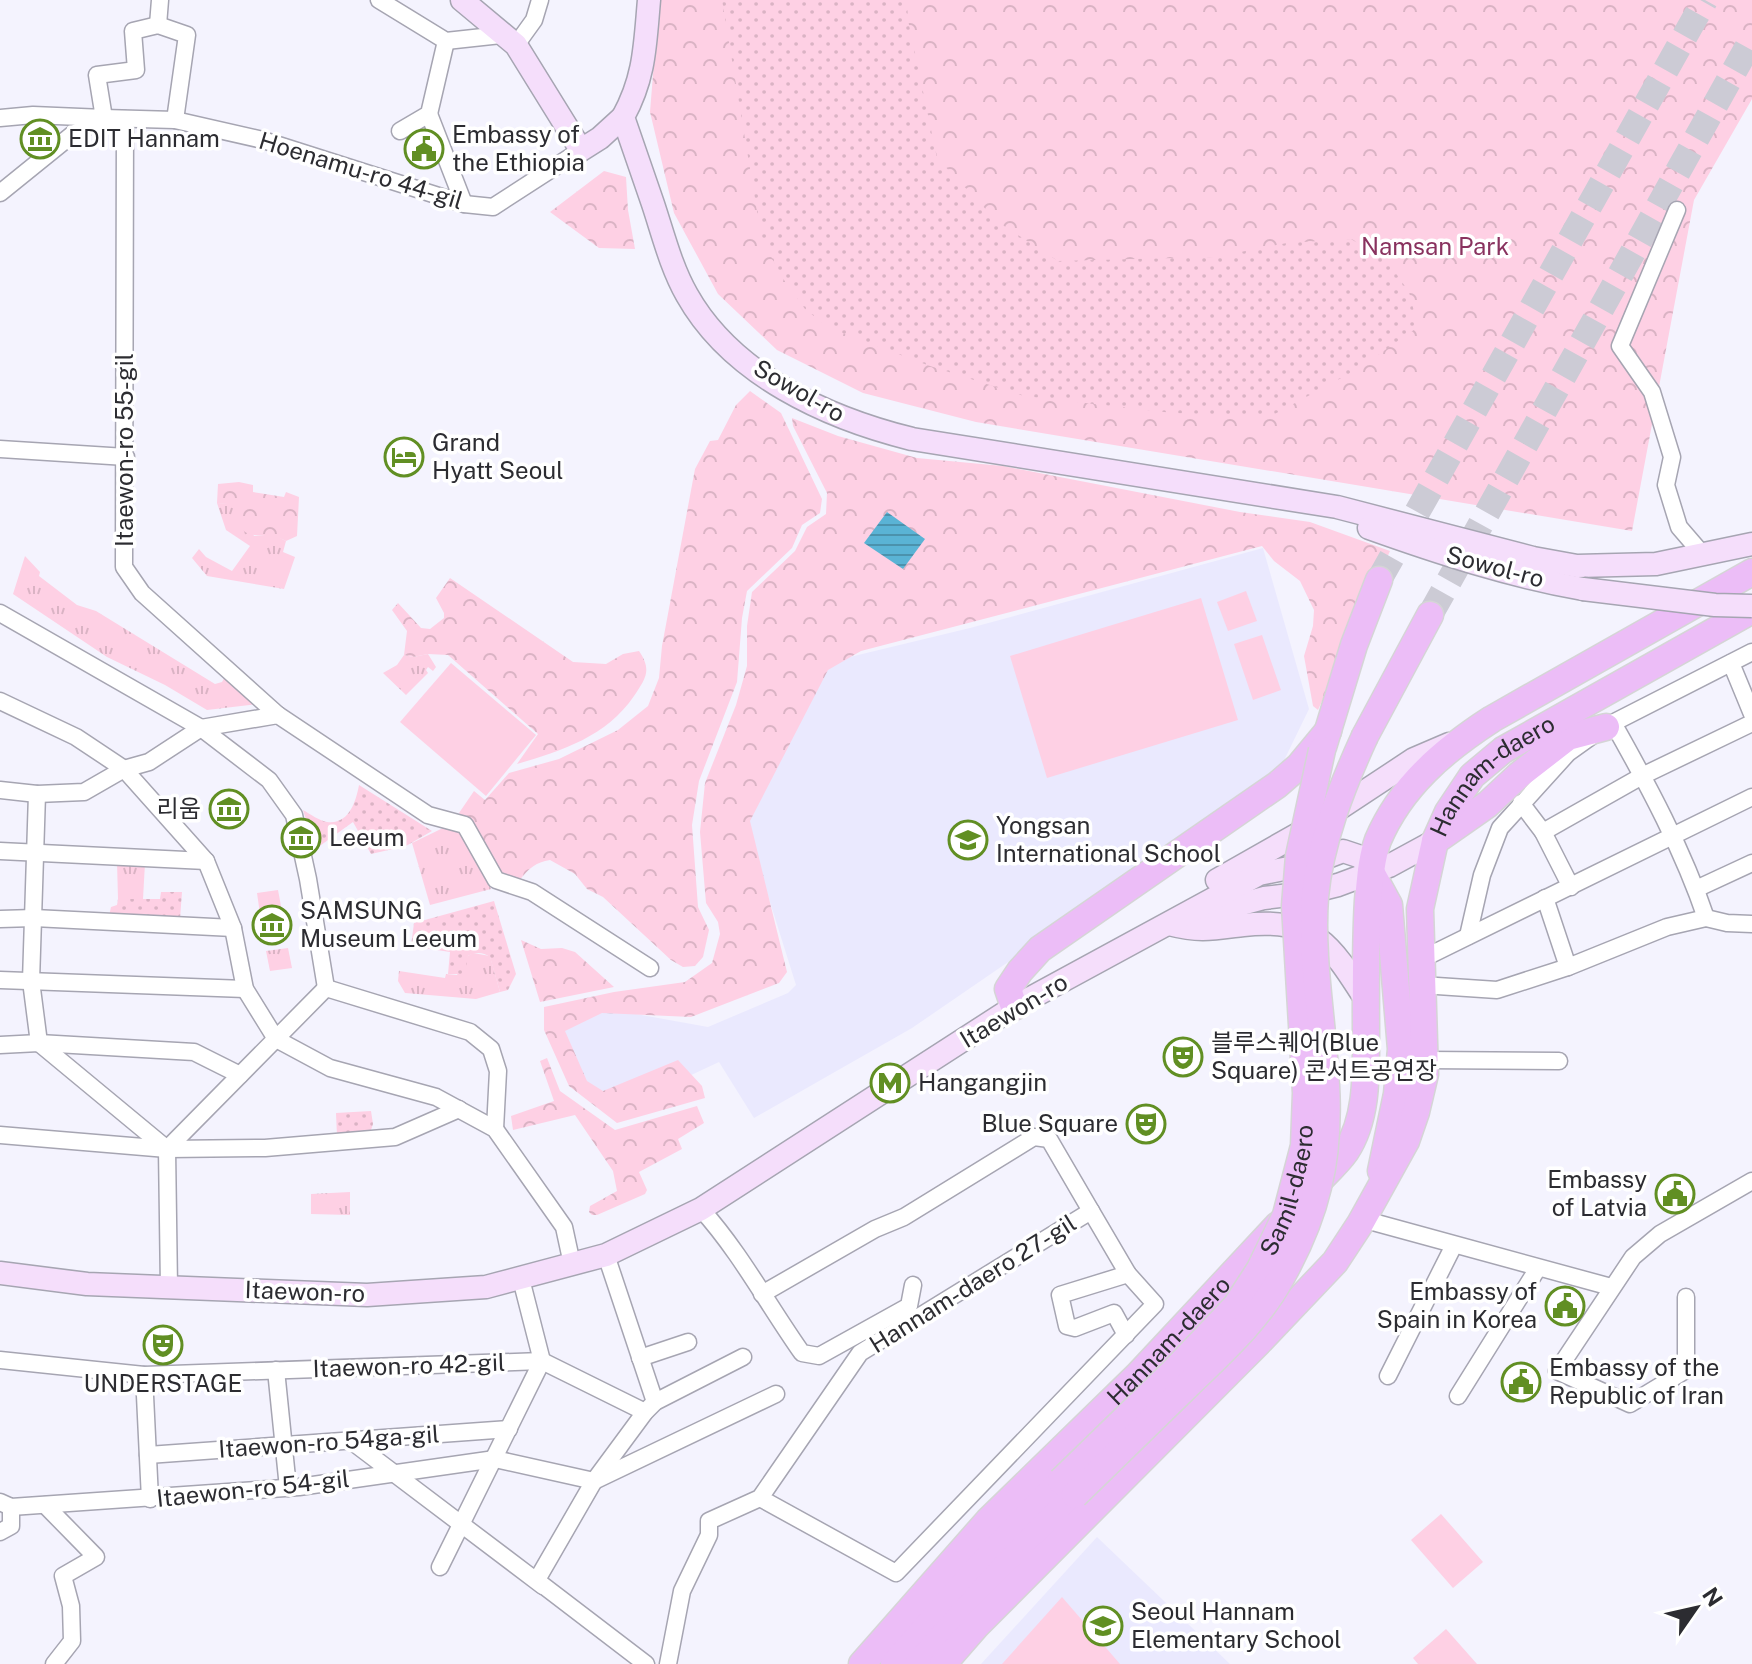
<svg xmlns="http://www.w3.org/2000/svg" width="1752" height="1664" font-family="'Public Sans','Noto Sans KR',sans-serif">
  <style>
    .built { fill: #eae9fe }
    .grass { fill: url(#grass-tufts) }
    .forest { fill: url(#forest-crowns) }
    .garden { fill: url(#garden-dots) }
    .pitch { fill: #fed0e4 }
    .water { fill: url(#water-rules) }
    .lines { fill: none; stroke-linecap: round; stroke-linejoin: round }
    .primary-tunnel { stroke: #cccbd5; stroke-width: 26; stroke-dasharray: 26 13; stroke-linecap: butt }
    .street-casing { stroke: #a6a5b2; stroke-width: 19 }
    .secondary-casing { stroke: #a6a5b2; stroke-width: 25 }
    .primary-casing { stroke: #d5d5d6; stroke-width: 29 }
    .street { stroke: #fff; stroke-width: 16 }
    .secondary { stroke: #f5defb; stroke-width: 22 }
    .primary { stroke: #ecbdf7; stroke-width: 26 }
    .secondary-bridge-casing { stroke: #a6a5b2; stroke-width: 25; stroke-linecap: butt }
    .primary-bridge-casing { stroke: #d5d5d6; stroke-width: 29; stroke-linecap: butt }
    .secondary-bridge { stroke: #f5defb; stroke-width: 22 }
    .primary-bridge { stroke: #ecbdf7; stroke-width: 26 }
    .labels { text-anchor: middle; stroke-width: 7; stroke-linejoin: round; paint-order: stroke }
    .poi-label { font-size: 24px; fill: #2c2c31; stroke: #fff; text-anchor: start }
    .street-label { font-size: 24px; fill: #2c2c31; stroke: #fff }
    .park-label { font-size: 24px; fill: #89325f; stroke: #fff }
  </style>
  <defs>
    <pattern id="grass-tufts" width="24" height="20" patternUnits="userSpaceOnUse" patternTransform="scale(2)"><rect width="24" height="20" fill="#fed0e4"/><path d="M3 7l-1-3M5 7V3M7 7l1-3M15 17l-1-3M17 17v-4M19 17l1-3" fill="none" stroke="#dab3c4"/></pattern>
    <pattern id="forest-crowns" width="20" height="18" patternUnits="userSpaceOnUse" patternTransform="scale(2)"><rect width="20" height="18" fill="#fed0e4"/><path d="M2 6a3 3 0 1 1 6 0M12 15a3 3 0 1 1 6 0" fill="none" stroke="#dab3c4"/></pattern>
    <pattern id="garden-dots" width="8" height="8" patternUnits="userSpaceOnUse" patternTransform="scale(2)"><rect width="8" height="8" fill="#fed0e4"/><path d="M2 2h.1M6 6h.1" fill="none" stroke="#dab3c4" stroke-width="1.8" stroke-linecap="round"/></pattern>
    <pattern id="water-rules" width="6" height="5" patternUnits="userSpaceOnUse" patternTransform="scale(2)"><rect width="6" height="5" fill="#5ab3d5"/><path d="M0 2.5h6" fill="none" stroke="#4b92ad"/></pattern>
  </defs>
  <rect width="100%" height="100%" fill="#f4f3fe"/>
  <g class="built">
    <polygon points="1263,548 1309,709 1275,779 912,1028 754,1118 719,1062 610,1113 588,1100 555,1023 597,1007 708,1027 788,993 796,985 744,819 825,663 970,628"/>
    <polygon points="1097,1537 1230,1664 981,1664"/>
  </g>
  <g class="grass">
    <polygon points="217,503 237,504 254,536 276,536 286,541 283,552 295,557 284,589 207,576 192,558 199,549 206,557 232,571 250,546 226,530"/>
    <polygon points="25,556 40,572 39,576 77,605 96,611 215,684 222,682 226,675 259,704 207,710 165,685 107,657 13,594"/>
    <polygon points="428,654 436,667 433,671 428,667 426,670 428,673 406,695 383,673 397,665 404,655 413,657"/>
    <polygon points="443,828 458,831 491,889 430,905 412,843"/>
    <polygon points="117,862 145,863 143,899 118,899"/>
    <polygon points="278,890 283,917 261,921 257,893"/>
    <polygon points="288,948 292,968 270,971 266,951"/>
    <polygon points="473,953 490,956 500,992 476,999 405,993 398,981 399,971 445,978 446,974 457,975 468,956"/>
    <polygon points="350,1192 350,1215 311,1214 311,1194"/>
  </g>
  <g class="forest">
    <polygon points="659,0 1752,0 1752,99 1694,200 1632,531 976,422 863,393 777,350 718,294 674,213 650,112"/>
    <polygon points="604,171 626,177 628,210 635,249 599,248 550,212"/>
    <path d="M750,391l31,22 41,86 -2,14 -18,12 -10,23 -45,43 -5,27 -5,64 -38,99 -7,44 6,82 11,23 -6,27 -8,9 -12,1 -12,-7 -68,-63 -16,-8 -12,-15 -25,-14c-14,2 -22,9 -31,21l-22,-5 -38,-63 15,-22 11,9 24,-27 50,-14 59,-29 30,-24 11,-28 3,-32 33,-177 15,-28 8,-1 18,-35z"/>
    <polygon points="792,418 838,436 917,458 1003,466 1240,512 1310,522 1390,551 1318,710 1313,706 1304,656 1313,626 1314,610 1300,581 1274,561 1262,546 861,651 828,670 750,821 787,972 779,983 691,1017 602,1013 565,1031 587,1081 603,1091 678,1060 702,1086 705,1098 617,1123 569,1086 544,1030 544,1007 614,992 685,982 712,963 720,934 718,922 706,903 700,832 705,783 736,705 747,666 747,626 752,592 795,551 807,527 826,514 827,493 793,426"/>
    <path d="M239,482l14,3v7l31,5 2,-5 13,5 -2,39 -11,5c-24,-13 -50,8 -49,-36l-20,-2 1,-19z"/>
    <path d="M450,578l123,84 33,2 17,-10 16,-3c13,19 7,27 -5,45 -27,40 -72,55 -117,68l21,-30 -90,-79 -20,-1 -15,3 -9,-2 3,-24 -15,-21 6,-7 23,25 9,1 14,-11v-5l-8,-15z"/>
    <polygon points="521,940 541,949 562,948 575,952 614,987 540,1002"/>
    <polygon points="547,1058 560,1091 615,1130 697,1106 704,1123 678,1139 682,1149 639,1172 647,1190 645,1194 597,1215 592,1215 589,1212 590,1206 617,1191 613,1171 575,1115 513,1130 511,1116 554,1101 540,1061"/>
  </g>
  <g class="garden">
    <polygon points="722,0 907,0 908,20 937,158 998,222 1058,261 1214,257 1287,243 1351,239 1388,262 1409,292 1418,327 1358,369 1271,416 1173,413 1024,396 930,366 829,328 805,309 779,273 761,235"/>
    <path d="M359,785l73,46 -26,15 -35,8 -18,-32 -43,31 -5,-15 5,-5 -7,-23c7,4 17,11 24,12 22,3 29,-21 32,-37z"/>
    <polygon points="161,892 182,892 180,919 109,916 111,907 117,905 118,899 160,899"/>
    <path d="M494,901l22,73 -8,16 -8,2 -10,-35c-7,-5 -15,-5 -22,-1l-3,18h-17l2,-22 -39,-6 3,-23z"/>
    <polygon points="371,1111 373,1124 370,1133 337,1136 336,1113"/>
  </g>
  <g class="pitch">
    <polygon points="1246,591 1257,621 1228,631 1217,602"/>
    <polygon points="1201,598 1238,720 1047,778 1010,656"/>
    <polygon points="1262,635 1281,690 1253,700 1234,644"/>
    <polygon points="451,663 536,735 486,796 400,722"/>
    <polygon points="1441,1514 1483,1562 1453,1588 1411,1540"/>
    <polygon points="1062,1597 1120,1664 1002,1664"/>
    <polygon points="1446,1629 1477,1664 1418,1664 1413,1658"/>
  </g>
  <polygon class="water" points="887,512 925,539 903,569 864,543"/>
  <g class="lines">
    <g class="primary-tunnel">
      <polyline points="1379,580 1705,0"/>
      <polyline points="1430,615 1752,39"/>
    </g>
    <g class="street-casing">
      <g id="street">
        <polyline points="379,0 446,41 501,35"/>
        <polyline points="158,25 160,0"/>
        <polyline points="516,45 534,20 540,0"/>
        <polyline points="429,114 464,204"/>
        <polyline points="0,118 33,115 104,118 97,75 136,70 133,31 158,25 187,35 175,120"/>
        <polyline points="125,119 124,567 142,593 278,715"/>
        <polyline points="400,131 429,114 446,41"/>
        <polyline points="0,193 73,134 104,118 175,120 263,140 464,204 493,207 581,150"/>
        <polyline points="1677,210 1620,346 1652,392 1672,457 1666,485 1679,527 1704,556"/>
        <polyline points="0,449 126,457"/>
        <polyline points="0,613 201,728 269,780 294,815 308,879 326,988"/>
        <polyline points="1731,663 1752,714"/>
        <polyline points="0,701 76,737 124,769 206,861 233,928 245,989 276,1039 330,1068 436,1097 495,1129 564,1227 572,1264"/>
        <path d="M1613,723c35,62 70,127 93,195"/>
        <polyline points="0,790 37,794 84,792 124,769 149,762 201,728 278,715 428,815 465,825 496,880 532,892 650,968"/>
        <polyline points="37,794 31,981 39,1043 167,1149 169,1288"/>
        <polyline points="1521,803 1543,832 1571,887"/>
        <polyline points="1543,832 1642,776 1752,723"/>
        <polyline points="0,851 206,861"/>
        <polyline points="1696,889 1752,863"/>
        <polyline points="1545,898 1568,967"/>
        <polyline points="0,919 34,918 233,928"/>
        <polyline points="1468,936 1482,875 1500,828 1568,753 1603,728 1752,652"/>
        <polyline points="1422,959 1752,797"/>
        <polyline points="0,980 245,989"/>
        <polyline points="1422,985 1497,990 1568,967 1667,927 1706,918 1727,923 1752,924"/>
        <polyline points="0,1045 39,1043 194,1052 240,1075"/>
        <polyline points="1425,1060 1559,1061"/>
        <polyline points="0,1135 167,1149 265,1148 395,1137 459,1109"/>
        <polyline points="167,1149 326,988 470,1032 491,1049 498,1071 495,1129"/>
        <path d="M701,1209c39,43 67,96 101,144l17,3 90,-50 4,-21"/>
        <polyline points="1362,1219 1611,1287"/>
        <polyline points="606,1255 655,1402"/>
        <polyline points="762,1294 875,1229 904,1217 1034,1137 1049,1139 1091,1211"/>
        <polyline points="1686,1297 1686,1370 1630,1404 1557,1371 1633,1257 1660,1234 1752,1181"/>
        <polyline points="1126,1335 1114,1313 1075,1328 1067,1326 1060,1295 1128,1274"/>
        <polyline points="640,1358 688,1342"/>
        <polyline points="0,1360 144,1375 542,1361 645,1412"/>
        <polyline points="276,1370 288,1488"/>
        <polyline points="144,1375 150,1499"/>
        <polyline points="1388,1376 1454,1245"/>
        <polyline points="1458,1396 1538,1268"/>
        <polyline points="350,1440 543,1586"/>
        <polyline points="148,1455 509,1429"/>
        <polyline points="0,1502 11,1507 299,1487 495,1459 594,1481 776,1394"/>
        <polyline points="45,1505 96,1557 63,1576 71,1606 72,1641 54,1664"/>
        <polyline points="0,1532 11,1526 11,1507"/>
        <polyline points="440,1567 542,1361 521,1279"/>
        <polyline points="646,1664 540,1583 538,1578 594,1481 645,1412 655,1402 743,1357"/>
        <polyline points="668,1664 682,1591 709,1535 709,1521 760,1498 860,1353 1091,1211 1128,1274 1155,1304 896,1573 760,1498"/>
      </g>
    </g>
    <g class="secondary-casing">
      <g id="secondary">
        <polyline points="462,0 516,45 581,150 600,138 623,117"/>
        <path d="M649,0c-4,45 -4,77 -26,117 10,29 20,58 30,87 10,30 18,63 34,91 45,80 140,123 225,144l425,68 196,51 44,8 79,-2 96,-20"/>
        <path d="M1369,528c70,25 141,48 214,61"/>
        <polyline points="1217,880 1314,825 1414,759 1449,744"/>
        <polyline points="1205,914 1264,898 1306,893 1338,885 1389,866 1435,841"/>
        <path d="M1169,924c31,8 43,5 74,1 71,-8 88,20 123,75"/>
        <polyline points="0,1273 87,1284 367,1295 486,1287 606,1255 701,1209 1014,1007 1259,874 1309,864 1343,851 1361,857 1371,872"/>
      </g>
    </g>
    <g class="primary-casing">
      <g id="primary">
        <polyline points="1365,736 1430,615"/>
        <polyline points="1323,747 1354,645 1379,580"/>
        <polyline points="1435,841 1488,804 1519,775 1568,737 1606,727"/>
        <polyline points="1371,872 1389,905 1401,1049 1397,1094 1381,1171"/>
        <polyline points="1014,1007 1008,989 1020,971 1040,949 1277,785 1299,766 1328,731"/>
        <path d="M1313,1187c10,-11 24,-23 33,-36 20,-30 20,-71 20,-106 0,-48 -1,-97 2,-145 2,-20 3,-41 10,-60 23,-54 66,-90 114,-121l260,-147"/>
        <path id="s1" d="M862,1664l126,-143 150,-146 140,-150"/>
        <polyline points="894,1664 979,1567 1061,1481"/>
        <polyline points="918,1664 1004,1568 1075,1495"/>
        <path id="s2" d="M943,1664l34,-39 281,-282 77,-81 25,-38 46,-83 10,-29 9,-38 -5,-165 15,-68 13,-29 24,-36 31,-26 249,-140"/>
      </g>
    </g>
    <use href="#street" class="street"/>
    <use href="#secondary" class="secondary"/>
    <use href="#primary" class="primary"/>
    <g class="secondary-bridge-casing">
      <polyline id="secondary-bridge" points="1583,589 1715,605 1752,606"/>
    </g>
    <g class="primary-bridge-casing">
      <g id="primary-bridge">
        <path id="s3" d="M1061,1481l112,-109 63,-66 24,-37 26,-54 18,-69 2,-53 -11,-187 4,-50 23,-106"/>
        <path d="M1075,1495c38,-37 75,-73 113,-110 34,-33 71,-66 94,-109 15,-27 29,-59 36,-89 24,-95 -10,-194 -3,-290 5,-55 27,-111 50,-161"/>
      </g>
    </g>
    <use href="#secondary-bridge" class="secondary-bridge"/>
    <use href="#primary-bridge" class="primary-bridge"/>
  </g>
  <defs>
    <g id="museum-ring" transform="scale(2)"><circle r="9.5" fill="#fff" stroke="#618f23" stroke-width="1.5"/><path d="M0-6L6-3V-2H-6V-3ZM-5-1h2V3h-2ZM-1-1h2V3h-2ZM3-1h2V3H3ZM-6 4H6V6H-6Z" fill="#618f23"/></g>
    <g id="civic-ring" transform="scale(2)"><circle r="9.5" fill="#fff" stroke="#618f23" stroke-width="1.5"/><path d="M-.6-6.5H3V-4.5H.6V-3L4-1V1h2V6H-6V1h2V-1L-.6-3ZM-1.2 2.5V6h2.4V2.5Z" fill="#618f23"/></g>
    <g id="hotel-ring" transform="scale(2)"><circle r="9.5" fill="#fff" stroke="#618f23" stroke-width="1.5"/><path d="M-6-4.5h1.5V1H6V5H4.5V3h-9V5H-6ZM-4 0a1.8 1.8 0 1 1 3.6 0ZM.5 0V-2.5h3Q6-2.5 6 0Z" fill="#618f23"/></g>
    <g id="school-ring" transform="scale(2)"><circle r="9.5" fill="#fff" stroke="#618f23" stroke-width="1.5"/><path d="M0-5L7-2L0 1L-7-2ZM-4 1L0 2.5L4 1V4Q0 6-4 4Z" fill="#618f23"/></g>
    <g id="theatre-ring" transform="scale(2)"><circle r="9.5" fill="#fff" stroke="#618f23" stroke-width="1.5"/><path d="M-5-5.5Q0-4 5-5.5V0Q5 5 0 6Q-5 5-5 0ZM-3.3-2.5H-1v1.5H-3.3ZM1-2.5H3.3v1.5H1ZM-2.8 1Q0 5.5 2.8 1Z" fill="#618f23"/></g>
    <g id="metro-ring" transform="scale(2)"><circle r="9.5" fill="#fff" stroke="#618f23" stroke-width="1.5"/><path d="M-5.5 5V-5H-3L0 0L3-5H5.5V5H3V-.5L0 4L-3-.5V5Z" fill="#618f23"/></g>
  </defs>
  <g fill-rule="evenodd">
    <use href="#museum-ring" x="40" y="139"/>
    <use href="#civic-ring" x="424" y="149"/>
    <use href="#hotel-ring" x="404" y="457"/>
    <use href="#museum-ring" x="229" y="809"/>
    <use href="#museum-ring" x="301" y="838"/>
    <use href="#school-ring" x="968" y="840"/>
    <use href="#museum-ring" x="272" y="925"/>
    <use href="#theatre-ring" x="1183" y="1057"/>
    <use href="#metro-ring" x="890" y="1083"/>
    <use href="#theatre-ring" x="1146" y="1124"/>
    <use href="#civic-ring" x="1675" y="1194"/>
    <use href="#civic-ring" x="1565" y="1306"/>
    <use href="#theatre-ring" x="163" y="1345"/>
    <use href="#civic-ring" x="1521" y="1382"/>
    <use href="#school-ring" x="1103" y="1626"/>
  </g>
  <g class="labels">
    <g class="poi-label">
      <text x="452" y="143">Embassy of<tspan x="452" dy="28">the Ethiopia</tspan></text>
      <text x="68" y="147">EDIT Hannam</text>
      <text x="432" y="451">Grand<tspan x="432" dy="28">Hyatt Seoul</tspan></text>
      <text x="201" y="817" text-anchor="end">리움</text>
      <text x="996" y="834">Yongsan<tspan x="996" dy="28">International School</tspan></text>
      <text x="329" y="846">Leeum</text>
      <text x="300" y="919">SAMSUNG<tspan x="300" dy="28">Museum Leeum</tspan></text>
      <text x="1211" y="1051">블루스퀘어(Blue<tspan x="1211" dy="28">Square) 콘서트공연장</tspan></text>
      <text x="918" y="1091">Hangangjin</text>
      <text x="1118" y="1132" text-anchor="end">Blue Square</text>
      <text x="1647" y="1188" text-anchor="end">Embassy<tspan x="1647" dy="28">of Latvia</tspan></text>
      <text x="1537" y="1300" text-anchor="end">Embassy of<tspan x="1537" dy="28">Spain in Korea</tspan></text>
      <text x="1549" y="1376">Embassy of the<tspan x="1549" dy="28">Republic of Iran</tspan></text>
      <text x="163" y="1392" text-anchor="middle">UNDERSTAGE</text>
      <text x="1131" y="1620">Seoul Hannam<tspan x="1131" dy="28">Elementary School</tspan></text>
    </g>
    <g class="street-label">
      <text transform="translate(361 171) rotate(17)" y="8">Hoenamu-ro 44-gil</text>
      <text transform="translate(799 391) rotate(30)" y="8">Sowol-ro</text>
      <text transform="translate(125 450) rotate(-90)" y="8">Itaewon-ro 55-gil</text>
      <text transform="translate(1495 567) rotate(15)" y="8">Sowol-ro</text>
      <text dy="8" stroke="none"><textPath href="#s2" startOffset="1096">Hannam-daero</textPath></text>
      <text transform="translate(1014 1011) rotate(-31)" y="8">Itaewon-ro</text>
      <text dy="8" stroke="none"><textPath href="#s3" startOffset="376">Samil-daero</textPath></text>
      <text transform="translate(973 1284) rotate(-32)" y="8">Hannam-daero 27-gil</text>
      <text transform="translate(305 1292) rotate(2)" y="8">Itaewon-ro</text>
      <text dy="8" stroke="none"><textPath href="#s1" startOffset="446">Hannam-daero</textPath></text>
      <text transform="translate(409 1366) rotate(-2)" y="8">Itaewon-ro 42-gil</text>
      <text transform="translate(329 1442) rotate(-4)" y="8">Itaewon-ro 54ga-gil</text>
      <text transform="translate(253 1489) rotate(-6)" y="8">Itaewon-ro 54-gil</text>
    </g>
    <g class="park-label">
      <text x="1435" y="255">Namsan Park</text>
    </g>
  </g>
  <g transform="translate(1696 1608) rotate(56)" stroke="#ffffff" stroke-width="6" paint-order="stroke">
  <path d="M0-6L14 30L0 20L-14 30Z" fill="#2c2c31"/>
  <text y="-12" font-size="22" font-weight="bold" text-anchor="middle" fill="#2c2c31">N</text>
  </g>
</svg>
